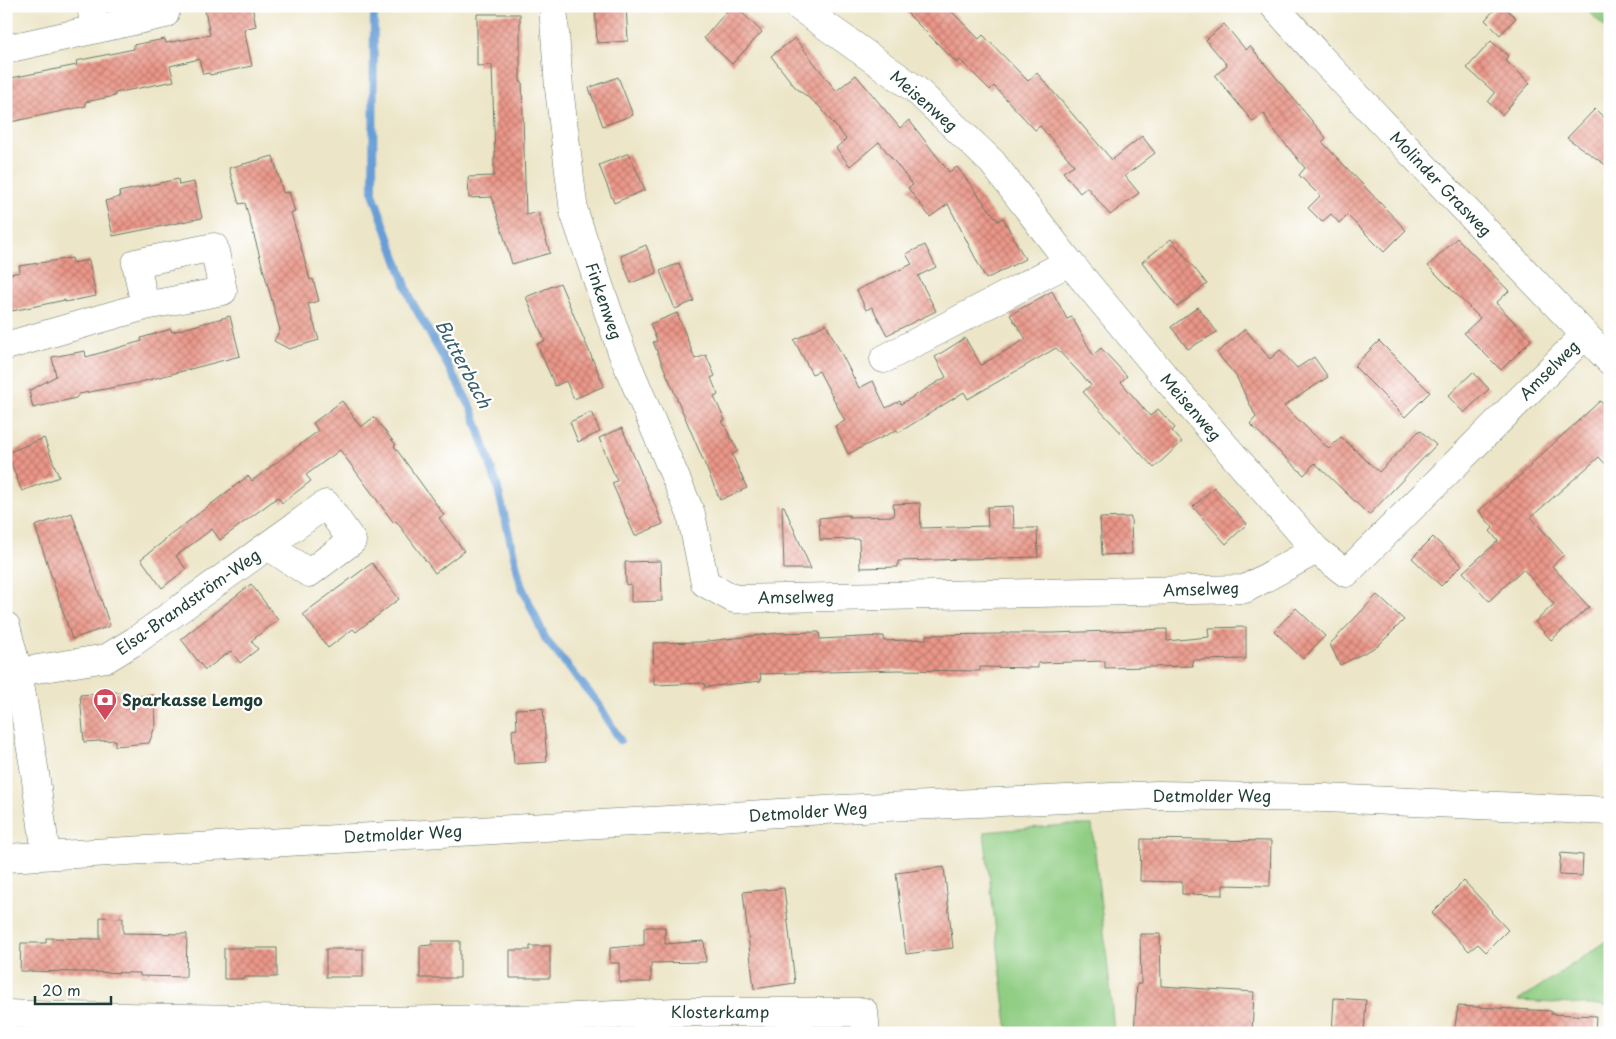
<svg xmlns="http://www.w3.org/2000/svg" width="1616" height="1039" font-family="'Playpen Sans',sans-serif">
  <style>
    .grass { fill: #91ce84; stroke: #58865c }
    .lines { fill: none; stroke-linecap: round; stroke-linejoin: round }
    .stream { stroke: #679ed5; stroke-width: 8 }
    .building { fill: url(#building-cross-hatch) }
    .street-casing { stroke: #677867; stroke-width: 29 }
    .secondary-casing { stroke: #677867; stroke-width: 29 }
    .street { stroke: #fff; stroke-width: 28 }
    .secondary { stroke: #fff; stroke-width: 28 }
    .labels { text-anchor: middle; stroke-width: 4.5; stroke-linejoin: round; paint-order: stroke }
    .street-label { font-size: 16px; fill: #1f3d34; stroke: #fff }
    .poi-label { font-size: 16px; font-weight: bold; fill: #1f3d34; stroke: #fff; text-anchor: start }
    .water-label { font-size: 18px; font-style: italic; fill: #385f6c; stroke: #fff }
  </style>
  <defs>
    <pattern id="building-cross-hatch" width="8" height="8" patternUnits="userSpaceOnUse" patternTransform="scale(1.25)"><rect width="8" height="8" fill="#eb9688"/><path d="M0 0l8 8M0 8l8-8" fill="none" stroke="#be7c70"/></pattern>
  </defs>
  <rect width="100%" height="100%" fill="#fff"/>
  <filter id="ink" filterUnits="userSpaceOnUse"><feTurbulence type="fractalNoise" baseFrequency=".02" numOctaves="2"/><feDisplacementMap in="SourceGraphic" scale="10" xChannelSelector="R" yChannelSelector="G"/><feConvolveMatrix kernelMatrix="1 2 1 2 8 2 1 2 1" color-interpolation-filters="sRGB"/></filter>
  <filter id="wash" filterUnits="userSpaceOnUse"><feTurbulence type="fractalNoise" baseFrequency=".0096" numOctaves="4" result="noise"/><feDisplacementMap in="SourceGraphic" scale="20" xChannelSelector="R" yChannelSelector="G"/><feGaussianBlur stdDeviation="1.12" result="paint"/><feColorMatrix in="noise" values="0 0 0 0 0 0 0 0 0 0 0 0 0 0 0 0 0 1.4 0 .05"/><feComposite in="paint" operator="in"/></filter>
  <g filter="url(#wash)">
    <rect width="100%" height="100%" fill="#ece5c7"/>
    <g class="grass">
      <polygon points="1583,6 1610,6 1610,32"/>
      <polygon points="1064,825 1092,825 1111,996 1114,1033 1008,1033 984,832"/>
      <polygon points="1610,939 1610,1006 1518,1001"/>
    </g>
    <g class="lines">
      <polyline class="stream" points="374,6 373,193 411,300 472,409 497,485 521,585 546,640 598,703 620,740"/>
    </g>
    <g id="blocks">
      <g class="building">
        <polygon points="204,6 252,6 256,26 244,29 252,66 210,75 209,73 203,74 199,59 170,66 174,81 115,93 115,96 85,102 86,106 6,123 6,79 77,65 76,61 134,49 133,45 165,39 166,43 210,35"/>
        <polygon points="595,6 626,6 628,41 597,43"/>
        <polygon points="731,6 735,6 762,32 732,64 704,38"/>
        <polygon points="900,6 946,6 979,39 983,35 1028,81 1037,73 1112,160 1142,136 1155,153 1125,176 1139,193 1110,215 1087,187 1080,193 1063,172 1074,165 1040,126 1035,130 994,86 990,90 960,60 957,63"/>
        <polygon points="1498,6 1503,6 1516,18 1500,35 1485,20"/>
        <polygon points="477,14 520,14 520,82 522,82 526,215 538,212 550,253 512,264 492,197 469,198 468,177 494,176 494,158 495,158 492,65 477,66"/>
        <polygon points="1224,24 1246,50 1250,46 1326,138 1322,142 1406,230 1384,252 1347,215 1339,223 1331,214 1322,222 1308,208 1320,196 1299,175 1305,168 1270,125 1264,113 1253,122 1215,76 1227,65 1206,40"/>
        <polygon points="795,38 836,91 856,75 900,128 909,120 949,172 957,167 998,221 1003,218 1025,259 986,279 948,204 930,217 908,188 913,185 879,142 850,166 836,148 846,139 819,106 795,87 771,56"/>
        <polygon points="1491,41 1508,56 1505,60 1530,83 1502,115 1488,102 1495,93 1467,68"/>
        <polygon points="618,77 633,115 603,126 589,88"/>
        <polygon points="1595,109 1610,123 1610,168 1567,138"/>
        <polygon points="629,153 645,190 614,203 599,165"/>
        <polygon points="273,156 283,193 289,192 295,212 291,213 301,247 310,280 313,279 319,301 308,304 319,340 289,349 274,341 280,330 245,203 239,204 229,168"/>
        <polygon points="178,179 179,185 194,182 202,218 113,236 105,201 120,197 119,192"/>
        <polygon points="1457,238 1509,291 1496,303 1531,340 1501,370 1464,333 1480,318 1428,266"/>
        <polygon points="1171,239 1207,284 1177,307 1142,262"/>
        <polygon points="646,245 657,273 631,283 621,256"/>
        <polygon points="925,245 936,267 918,276 936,311 887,335 872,307 866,310 857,290 912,264 906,254"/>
        <polygon points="72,258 73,263 89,260 96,296 65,302 65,300 12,311 6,275 20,272 19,266"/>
        <polygon points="679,263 694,301 675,309 660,271"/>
        <polygon points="560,283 604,386 574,399 566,381 555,386 537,344 545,341 526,297"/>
        <polygon points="1052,291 1067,319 1072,317 1093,355 1101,348 1127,376 1121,382 1150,416 1158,409 1175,428 1172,431 1182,442 1154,468 1083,392 1091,385 1056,348 968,399 964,392 898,433 897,430 848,454 835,426 845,421 819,371 812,374 794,340 826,324 859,388 873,381 886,408 900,401 901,404 946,377 935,357 965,338 981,365 1026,339 1010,315"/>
        <polygon points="1198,307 1217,332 1188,349 1171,327"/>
        <polygon points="677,313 695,359 706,355 715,376 711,378 718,395 714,397 725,420 722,421 738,451 732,454 747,488 720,500 653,342 657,341 650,324"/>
        <polygon points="230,316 240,356 137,383 79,394 76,398 33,408 29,391 56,376 52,357 85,351 86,357 142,341 141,338 171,329 172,332"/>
        <polygon points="1245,329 1270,359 1280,350 1297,368 1314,357 1328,377 1284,406 1329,449 1341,437 1379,472 1420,430 1436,445 1369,515 1315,463 1304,475 1250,424 1256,417 1236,376 1217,353"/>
        <polygon points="1379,341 1430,392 1405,417 1354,366"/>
        <polygon points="1473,372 1489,389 1464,413 1448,396"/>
        <polygon points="342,401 361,427 374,417 396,445 394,446 444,515 439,518 464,551 435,573 396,521 394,523 340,450 306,475 311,481 282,503 278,497 220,540 212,529 176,556 186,569 162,588 141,559 164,541 164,540 248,476 252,481 318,431 313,423"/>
        <polygon points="1600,401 1610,412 1610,469 1599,457 1531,517 1564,555 1552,566 1589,607 1551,640 1535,622 1554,604 1523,569 1489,601 1463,572 1498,541 1490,531 1493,528 1479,511 1531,466 1530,465"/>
        <polygon points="591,412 600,432 578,442 570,422"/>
        <polygon points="622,428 663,524 635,536 612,483 617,481 599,438"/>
        <polygon points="44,438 59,477 22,491 7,453"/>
        <polygon points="1214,487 1247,524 1226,544 1193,507"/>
        <polygon points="920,503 921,528 988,526 987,507 1013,506 1014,528 1037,528 1038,557 898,561 898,567 860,568 859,539 820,540 819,518 849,515 849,517 894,516 893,504"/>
        <polygon points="782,506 784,506 811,569 784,569"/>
        <polygon points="72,513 110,626 72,639 35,526"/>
        <polygon points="1131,517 1132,554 1102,555 1100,518"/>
        <polygon points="1433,537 1462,565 1441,586 1412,558"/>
        <polygon points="661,561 662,601 631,602 631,584 626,585 625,562"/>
        <polygon points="372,563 399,599 356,632 353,629 328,648 303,614"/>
        <polygon points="251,584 278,620 251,641 258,649 240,663 231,651 205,670 181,639"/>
        <polygon points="1377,595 1404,620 1378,646 1340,665 1330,644"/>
        <polygon points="1296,608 1325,636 1303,659 1274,631"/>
        <polygon points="1246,627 1246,659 1192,660 1193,666 1105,668 1105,661 1038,663 1038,668 980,667 980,671 897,670 760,674 761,681 705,687 704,683 654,685 653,643 700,642 778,633 819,632 820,639 884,636 884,641 926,639 926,635 1001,634 1001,633 1053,633 1167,629 1167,641 1209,637 1208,628"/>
        <polygon points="129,691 129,697 154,695 156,724 149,743 115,746 115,740 84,742 80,695"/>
        <polygon points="543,708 547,762 514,764 512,730 517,729 516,709"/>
        <polygon points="1141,839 1271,841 1270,886 1223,885 1223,895 1182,894 1182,882 1140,881"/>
        <polygon points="1561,853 1583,855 1582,876 1559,875"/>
        <polygon points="944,867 953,948 906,954 896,873"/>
        <polygon points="1464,881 1492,911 1491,912 1508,930 1486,952 1478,944 1469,951 1432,913"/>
        <polygon points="784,888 795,983 754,989 743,892"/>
        <polygon points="100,917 123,918 123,933 187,934 186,977 140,976 140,973 20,971 21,943 46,943 46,938 100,939"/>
        <polygon points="644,927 665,927 665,944 704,941 706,962 651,963 651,982 619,982 619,963 610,963 610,948 644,945"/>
        <polygon points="1140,934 1160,934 1161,986 1254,992 1252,1033 1134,1033 1137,984 1141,984"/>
        <polygon points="432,941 460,941 460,978 420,978 420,946 432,945"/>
        <polygon points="530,946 550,946 550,978 510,978 510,950 530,950"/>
        <polygon points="224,948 277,948 277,977 244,977 244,979 224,979"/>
        <rect x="326" y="949" width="37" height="28"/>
        <polygon points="1334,998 1366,1000 1364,1033 1332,1033"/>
        <polygon points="1458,1006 1551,1011 1551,1014 1596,1016 1595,1033 1454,1033"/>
      </g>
    </g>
  </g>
  <g filter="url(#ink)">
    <use href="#blocks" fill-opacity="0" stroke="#677867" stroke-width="1"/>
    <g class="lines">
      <g class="street-casing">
        <g id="street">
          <polyline points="91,6 95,29"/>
          <polyline points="553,6 559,88 574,212 622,352 691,514 705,583 734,599 1245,589 1316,550"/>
          <polyline points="798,6 915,89 992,162 1069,262 1171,384 1316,550 1346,573 1585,335"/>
          <polyline points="1274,6 1318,55 1610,361"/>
          <polyline points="6,49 165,14 164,6"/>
          <polyline points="6,346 145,306 223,291 214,247 136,263 145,306"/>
          <polyline points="884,359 1069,262"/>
          <polyline points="6,626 18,672 35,773 46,855"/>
          <polyline points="18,672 107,658 135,641 326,504 352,541 309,573 268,546"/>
          <polyline points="6,1014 63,1016 377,1021 556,1018 675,1012 864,1012 866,1033"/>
        </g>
      </g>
      <g class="secondary-casing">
        <polyline id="secondary" points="6,858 703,818 840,809 1157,795 1325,798 1610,811"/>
      </g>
      <use href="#street" class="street"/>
      <use href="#secondary" class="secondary"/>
    </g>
  </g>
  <defs>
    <g id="bank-pin" transform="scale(1.25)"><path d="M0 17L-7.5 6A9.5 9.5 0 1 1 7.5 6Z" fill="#d1495b" stroke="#fff"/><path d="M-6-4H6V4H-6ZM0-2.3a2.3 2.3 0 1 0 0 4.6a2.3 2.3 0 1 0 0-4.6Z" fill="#fff"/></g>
  </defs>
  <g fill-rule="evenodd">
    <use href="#bank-pin" x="105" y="700"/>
  </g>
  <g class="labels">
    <g class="street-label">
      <text transform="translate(924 101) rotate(41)" y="6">Meisenweg</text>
      <text transform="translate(1441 184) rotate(46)" y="6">Molinder Grasweg</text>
      <text transform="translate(604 301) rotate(71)" y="6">Finkenweg</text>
      <text transform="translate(1549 370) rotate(-45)" y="6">Amselweg</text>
      <text transform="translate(1191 407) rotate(49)" y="6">Meisenweg</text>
      <text transform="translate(1201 589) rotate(-2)" y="6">Amselweg</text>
      <text transform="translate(796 597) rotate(-1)" y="6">Amselweg</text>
      <text transform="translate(188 602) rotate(-35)" y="6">Elsa-Brandström-Weg</text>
      <text x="1212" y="802">Detmolder Weg</text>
      <text transform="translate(808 812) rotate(-4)" y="6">Detmolder Weg</text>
      <text transform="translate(403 834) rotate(-3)" y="6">Detmolder Weg</text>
      <text x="720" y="1018">Klosterkamp</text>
    </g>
    <g class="poi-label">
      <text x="122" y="706">Sparkasse Lemgo</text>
    </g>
    <g class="water-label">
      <text transform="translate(463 364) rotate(62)" y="6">Butterbach</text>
    </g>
  </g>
  <rect width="1616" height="1039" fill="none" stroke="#fff" stroke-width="25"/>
  <path d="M35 996v8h76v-8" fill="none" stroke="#1f3d34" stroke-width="2.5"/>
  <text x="42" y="996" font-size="15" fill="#1f3d34" stroke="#ffffff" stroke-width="4" paint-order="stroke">20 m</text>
</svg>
